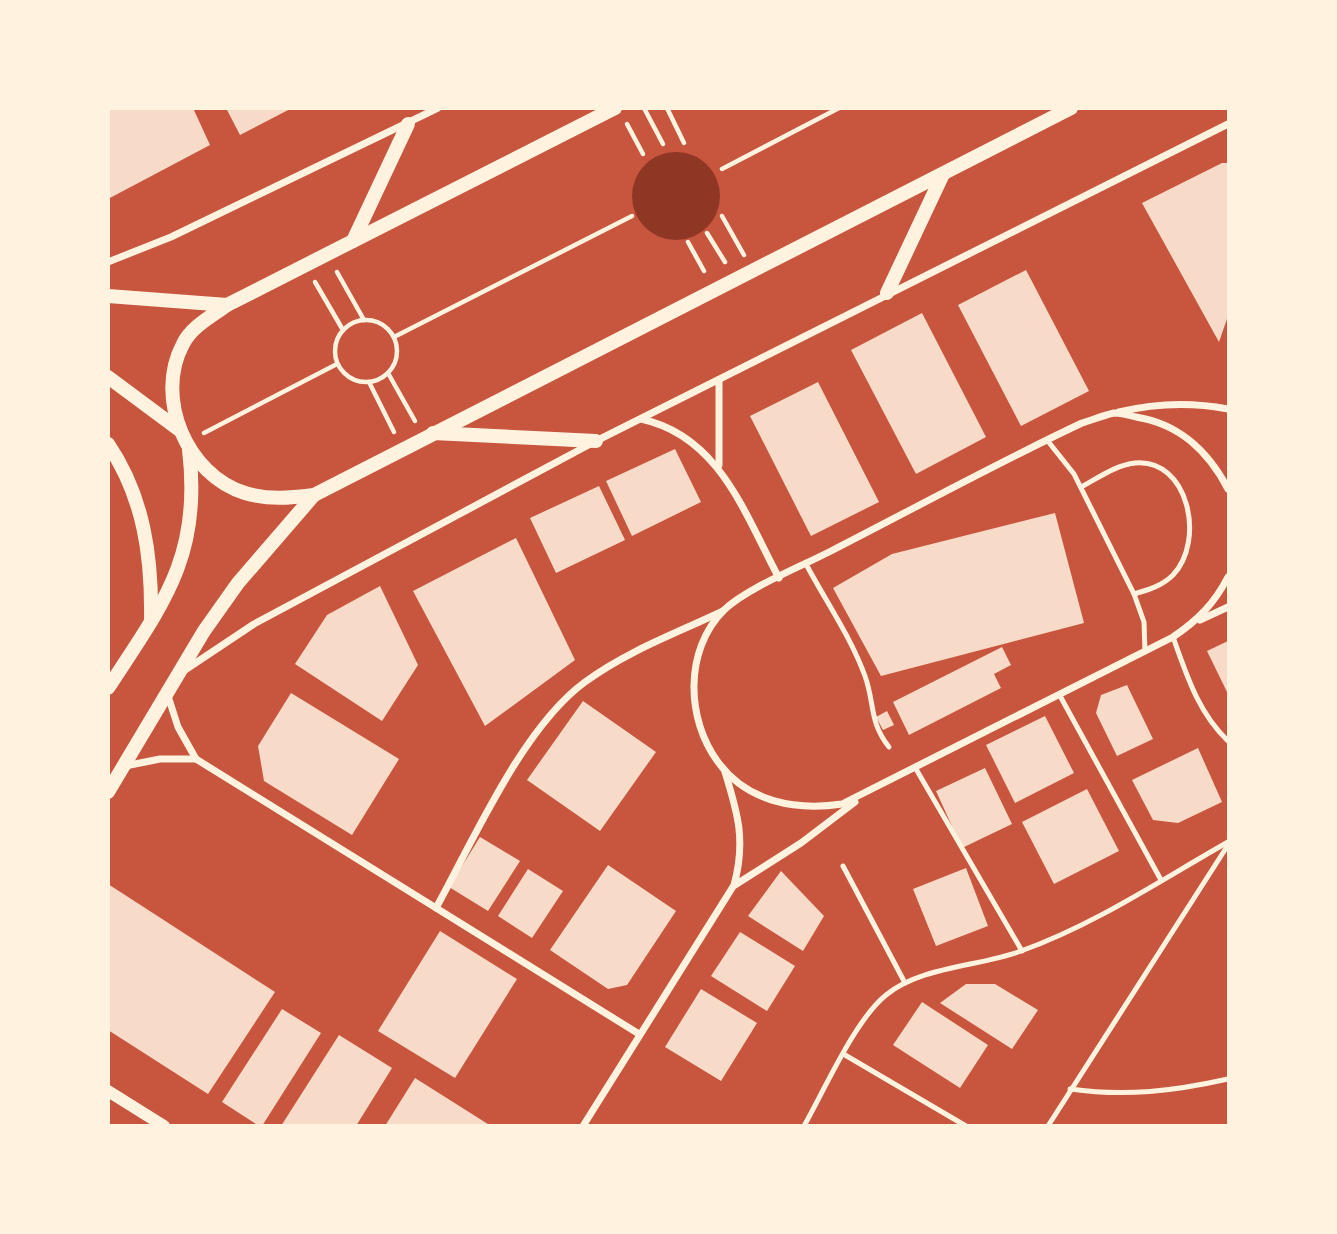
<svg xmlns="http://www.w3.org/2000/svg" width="1337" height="1234" font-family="Cabin,sans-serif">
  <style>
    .water { fill: #8f3625 }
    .building { fill: #f7dbc8 }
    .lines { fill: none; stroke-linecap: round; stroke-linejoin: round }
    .path { stroke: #fff3e0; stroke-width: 4.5 }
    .service { stroke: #fff3e0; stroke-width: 5 }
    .minor { stroke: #fff3e0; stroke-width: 7 }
    .tertiary { stroke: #fff3e0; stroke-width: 12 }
    .secondary { stroke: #fff3e0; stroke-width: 14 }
  </style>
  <rect width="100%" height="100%" fill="#c8553d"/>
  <circle class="water" cx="676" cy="196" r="44"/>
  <g class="building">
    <polygon points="108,108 193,108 210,145 108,199"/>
    <polygon points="226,108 292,108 240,135"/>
    <polygon points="1222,163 1228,163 1228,316 1219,342 1142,203"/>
    <polygon points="1026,270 1089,391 1021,426 958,305"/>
    <polygon points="922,313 986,437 916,474 851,350"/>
    <polygon points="818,382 879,502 811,536 750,416"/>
    <polygon points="675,449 701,502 632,536 606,481"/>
    <polygon points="599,486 625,540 556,573 530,518"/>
    <polygon points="1055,513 1084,623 881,676 833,588 892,554"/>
    <polygon points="516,538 575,660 485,726 413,591"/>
    <polygon points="380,586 418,665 382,721 295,664 327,615"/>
    <polygon points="1228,641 1228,694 1207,651"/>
    <polygon points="1002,647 1011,665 994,674 1001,688 909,735 893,702"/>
    <polygon points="1127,685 1153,739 1117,756 1096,713 1101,695"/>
    <polygon points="291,693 399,759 352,835 264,781 258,746"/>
    <polygon points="583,701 656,752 600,831 527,780"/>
    <polygon points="887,711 894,725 883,730 876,717"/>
    <polygon points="1045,716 1074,773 1015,803 986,745"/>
    <polygon points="1198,748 1222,802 1178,823 1153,820 1132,780"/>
    <polygon points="985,768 1012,824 962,848 936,791"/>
    <polygon points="1087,789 1119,851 1054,884 1022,822"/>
    <polygon points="480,837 520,861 488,911 449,887"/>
    <polygon points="608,865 676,911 627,985 608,989 550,950"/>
    <polygon points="966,868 988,926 936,946 913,889"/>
    <polygon points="528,869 563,891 532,938 498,916"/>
    <polygon points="781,871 824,916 803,951 748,916"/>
    <polygon points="108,884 275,992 208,1094 108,1030"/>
    <polygon points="440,931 517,979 455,1078 378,1031"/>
    <polygon points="740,932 795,966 767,1011 711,976"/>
    <polygon points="966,984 995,984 1038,1010 1012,1049 940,1003"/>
    <polygon points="701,989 757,1023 721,1081 665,1047"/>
    <polygon points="922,1002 988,1045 960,1088 893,1045"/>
    <polygon points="282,1009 321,1033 262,1126 259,1126 222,1102"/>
    <polygon points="339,1035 392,1068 356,1126 281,1126"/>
    <polygon points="415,1078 491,1126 385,1126"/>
  </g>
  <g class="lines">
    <g class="path">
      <polyline points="644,108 663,144"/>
      <polyline points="667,108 684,143"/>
      <polyline points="627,124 643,154"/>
      <polyline points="722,169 839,108"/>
      <polyline points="722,216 744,255"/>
      <polyline points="707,233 725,262"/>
      <polyline points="688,242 704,271"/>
      <polyline points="337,272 364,320"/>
      <polyline points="315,282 343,330"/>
      <circle cx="366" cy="351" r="31"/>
      <polyline points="394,337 632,216"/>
      <polyline points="388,373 415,421"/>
      <polyline points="369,382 394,432"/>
      <polyline points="204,433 337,364"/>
    </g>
    <g class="service">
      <polyline points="1047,440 1074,474 1134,594 1144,622 1145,652"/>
      <path d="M1081,487c17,-9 35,-22 54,-24 53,-5 71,77 38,112 -11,11 -25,15 -39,19"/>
      <path d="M806,564c19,36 45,73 59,112 10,28 4,46 24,71"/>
      <path d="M1173,637c14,39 25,75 55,104"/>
      <polyline points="1059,694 1161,880"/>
      <polyline points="916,769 1022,951"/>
      <polyline points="843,866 905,983"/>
      <polyline points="845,1055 966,1126"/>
      <path d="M1070,1089c56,8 104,2 158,-10"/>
      <path d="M804,1126c21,-37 51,-106 82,-131 36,-29 92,-28 135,-44 73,-26 140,-71 207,-109"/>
      <polyline points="1048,1126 1228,845"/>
    </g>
    <g class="minor">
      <polyline points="108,262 171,237 438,108"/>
      <polyline points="719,380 719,465"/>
      <path d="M1119,412c37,-9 72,-10 109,-3"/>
      <path d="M641,419c79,17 104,96 138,159"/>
      <path d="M1228,489c-20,-38 -48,-65 -92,-72 -7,-2 -15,-4 -22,-4 -10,2 -22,7 -32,10 -85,40 -167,85 -251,128 -29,15 -84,37 -107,59 -40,40 -38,109 -6,152 29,40 78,49 124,42l331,-167c25,-17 41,-33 55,-60"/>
      <polyline points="1200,620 1228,607"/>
      <polyline points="185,670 254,624 596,441 1228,124"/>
      <polyline points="168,696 178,727 196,759 639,1034"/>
      <polyline points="125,766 160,759 196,759"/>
      <polyline points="735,885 801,843 855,802"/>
      <path d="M436,908c38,-69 87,-181 149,-226 42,-31 92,-49 138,-71"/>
      <path d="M583,1126l151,-241c12,-44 4,-71 -9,-113"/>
    </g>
    <polyline class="tertiary" points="108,1091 164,1126"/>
    <g class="secondary">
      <path d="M615,108l-388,197c-15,11 -36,22 -44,39 -29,54 4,131 62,149 23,7 45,5 69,2l757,-387"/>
      <polyline points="353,241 408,124"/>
      <polyline points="887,293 943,174"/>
      <polyline points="108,296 227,305"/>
      <polyline points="108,377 178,429"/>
      <polyline points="433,433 596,441"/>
      <path d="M108,444c36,53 44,113 43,175"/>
      <path d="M108,688c55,-84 94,-132 81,-238"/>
      <polyline points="108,792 204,631 238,583 314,495"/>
    </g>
  </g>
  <rect width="1337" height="1234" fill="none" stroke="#fff3e0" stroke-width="220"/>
</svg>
